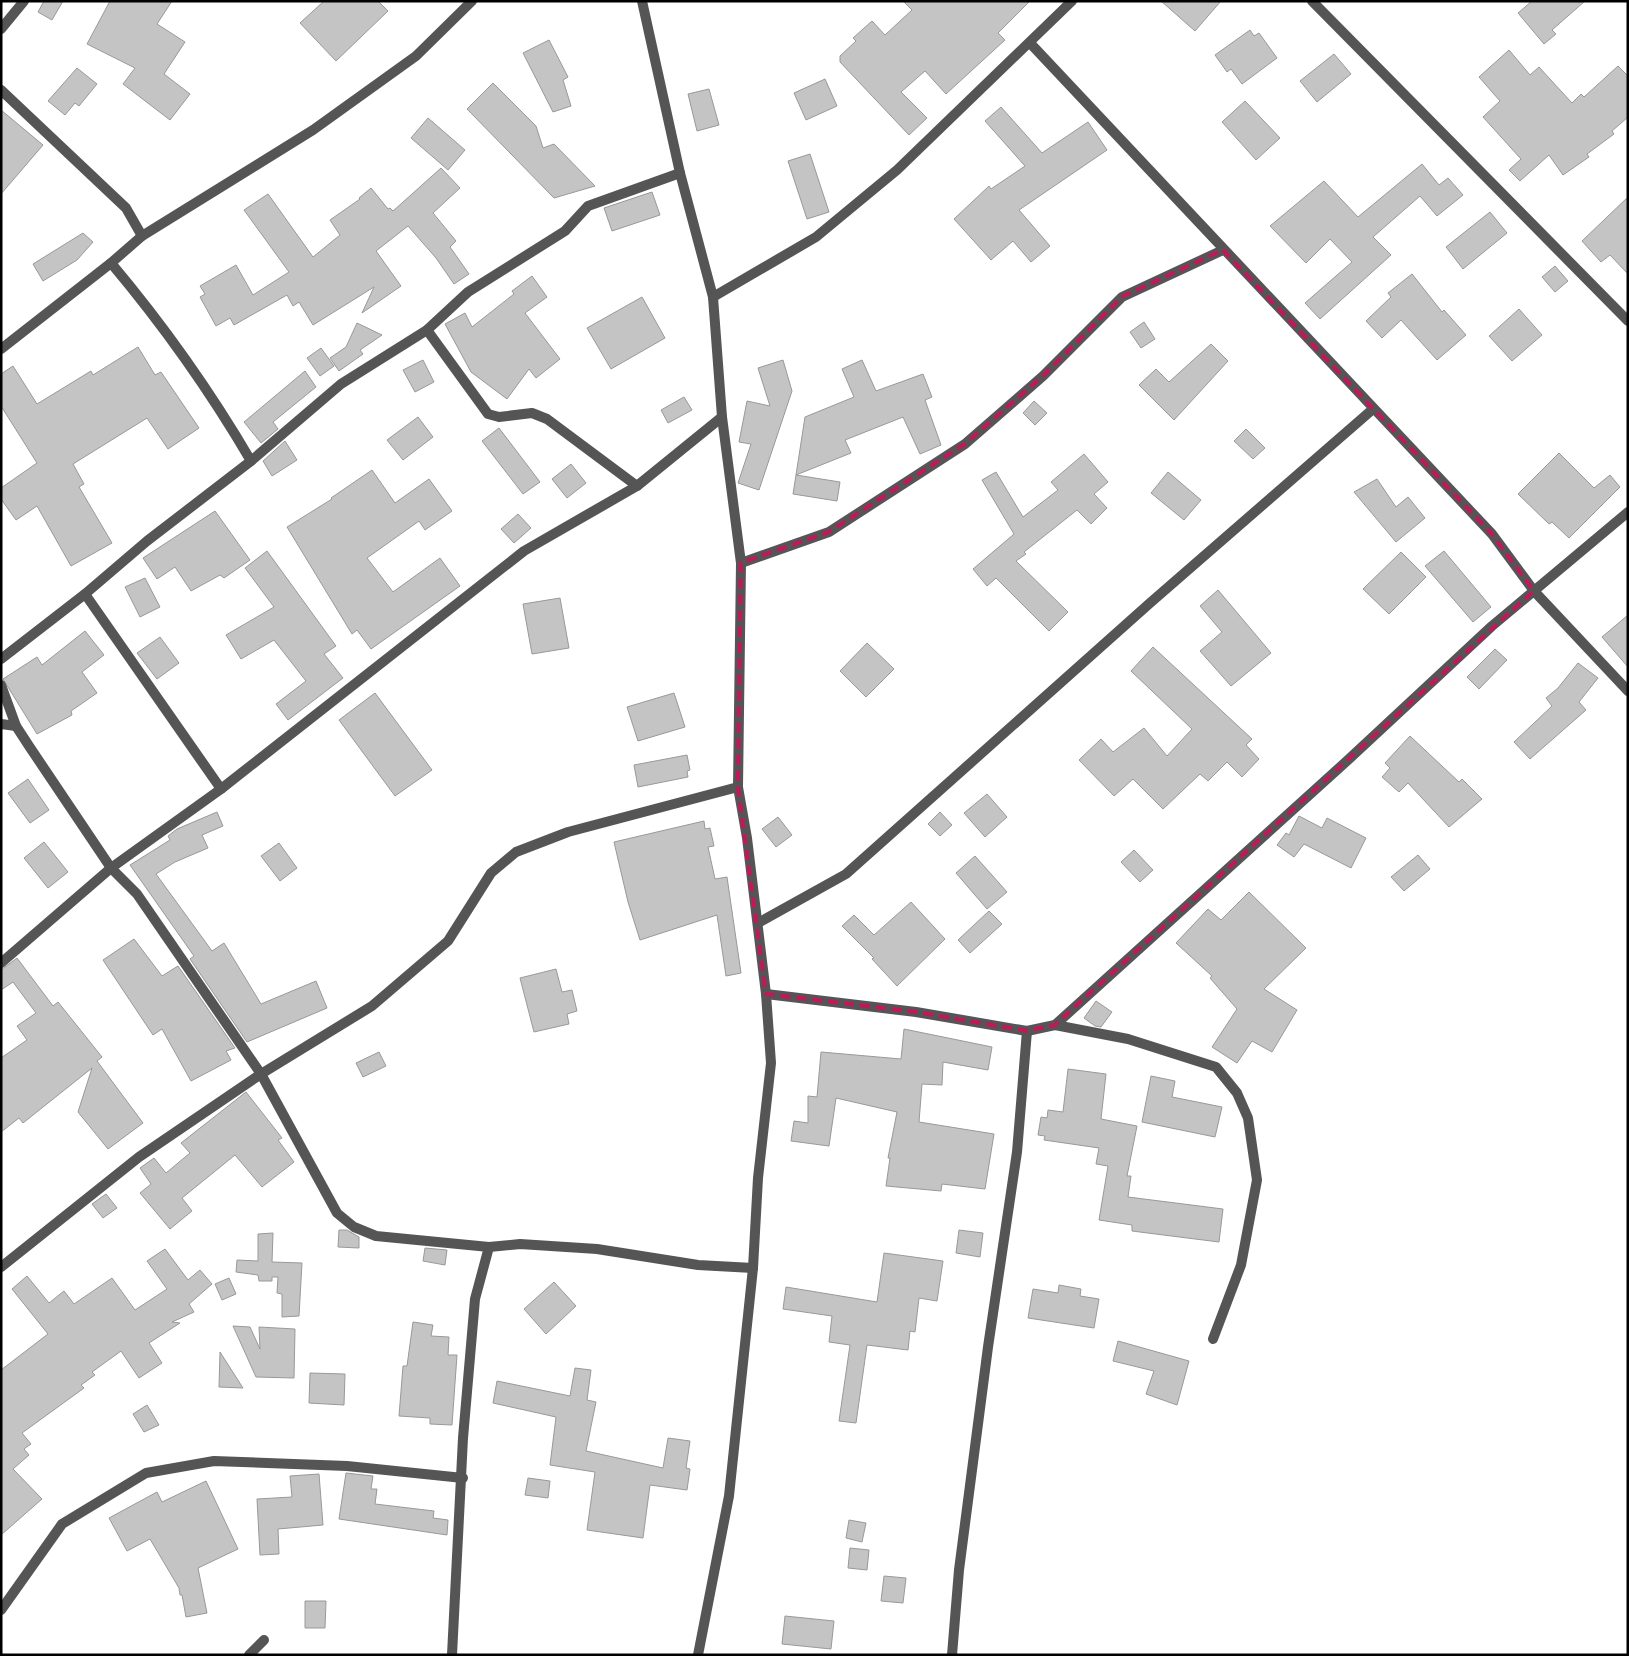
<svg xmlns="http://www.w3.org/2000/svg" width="1629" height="1656" font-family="'DM Sans',sans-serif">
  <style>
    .building { fill: #c4c4c4; stroke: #999 }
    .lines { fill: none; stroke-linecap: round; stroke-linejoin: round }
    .minor { stroke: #555; stroke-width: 10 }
    .marked { fill: none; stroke: #c2185b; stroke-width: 4; stroke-dasharray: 10 6; stroke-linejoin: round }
  </style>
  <rect width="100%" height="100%" fill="#fff"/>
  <g class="building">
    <polygon points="44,1 63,1 52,20 38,12"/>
    <polygon points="110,1 172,1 157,24 185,42 164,74 190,94 170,120 123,84 135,68 87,44"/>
    <polygon points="324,1 378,1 388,11 336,61 300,23"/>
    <polygon points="903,1 1030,1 998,33 1005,40 946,94 925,71 901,92 927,118 909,135 840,62 840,56 856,41 853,38 872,21 885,35 912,10"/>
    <polygon points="1161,1 1221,1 1195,31"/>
    <polygon points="1532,1 1585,1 1552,30 1556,34 1544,44 1518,13"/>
    <polygon points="1250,30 1254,36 1259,33 1277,58 1242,84 1231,69 1227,72 1215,55"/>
    <polygon points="549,40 568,77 563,80 571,106 553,112 523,53"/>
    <polygon points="1509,50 1530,75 1539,67 1572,103 1581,94 1584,97 1618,66 1628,76 1628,117 1612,131 1614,134 1587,154 1589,157 1563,175 1549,155 1520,181 1509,170 1521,159 1483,117 1500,101 1479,77"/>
    <polygon points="1334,54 1351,74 1317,102 1300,81"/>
    <polygon points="77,68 97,84 79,106 75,103 65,115 48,101"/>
    <polygon points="825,79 837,106 806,120 794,93"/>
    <polygon points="493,83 536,126 543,148 554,144 595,186 554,198 467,109"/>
    <polygon points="709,89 719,125 697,131 688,94"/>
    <polygon points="1245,101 1280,138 1256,160 1222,122"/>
    <polygon points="1001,107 1042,153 1088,122 1107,150 1019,210 1050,246 1031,262 1013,241 991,260 954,219 989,186 991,189 1025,166 985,121"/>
    <polygon points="1,110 43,145 1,194"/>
    <polygon points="428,118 465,150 448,170 411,138"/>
    <polygon points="810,154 829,212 807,219 788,161"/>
    <polygon points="1422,164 1439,185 1448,178 1463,195 1437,216 1420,196 1373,237 1391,255 1320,319 1305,303 1352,262 1330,239 1306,263 1270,226 1324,181 1358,217"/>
    <polygon points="441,168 460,188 433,213 456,241 450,247 469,274 454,284 436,258 408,226 376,251 401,286 362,313 374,287 313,325 299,302 293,306 287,295 234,325 230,318 216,326 200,297 205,294 200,286 236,265 253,295 289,272 244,210 268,194 313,257 340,235 330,220 360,199 359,198 371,188 388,209 390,208 393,211"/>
    <polygon points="652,192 660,215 612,231 604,208"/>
    <polygon points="1628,197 1628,274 1610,255 1601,262 1582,241"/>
    <polygon points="1490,212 1507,233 1463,269 1446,247"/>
    <polygon points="83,233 93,242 77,260 43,281 33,264"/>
    <polygon points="1555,266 1568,281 1555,292 1542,277"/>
    <polygon points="1412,274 1442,312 1444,310 1466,335 1437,360 1401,320 1382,338 1366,321 1391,297 1388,293"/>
    <polygon points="532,276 547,297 525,313 560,359 536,378 529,369 507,399 471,372 445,324 465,313 472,327 514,294 512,291"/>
    <polygon points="642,297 665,338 611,369 587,328"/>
    <polygon points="1519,309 1542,335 1512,361 1489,336"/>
    <polygon points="1144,322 1155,339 1141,348 1130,332"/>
    <polygon points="357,323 382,335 360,350 363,354 339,371 330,358 346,347"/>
    <polygon points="1211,344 1228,361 1174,420 1139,385 1156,369 1169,382"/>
    <polygon points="138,347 155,375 161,372 199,428 168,449 147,418 73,464 84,484 79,487 112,543 71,566 37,506 16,520 1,499 1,488 37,463 1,406 1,374 13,366 37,404 91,371 93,375"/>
    <polygon points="321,348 334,366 320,376 307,358"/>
    <polygon points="423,360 434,382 415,392 403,370"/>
    <polygon points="783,360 792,391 759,490 738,483 751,444 739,442 747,401 770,406 758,368"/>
    <polygon points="862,360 876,391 923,374 932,397 925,400 941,445 920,454 903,417 845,440 851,453 796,475 805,417 854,397 842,369"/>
    <polygon points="305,371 316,387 273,422 278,429 261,443 244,422"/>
    <polygon points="684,397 692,410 668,423 661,410"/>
    <polygon points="1034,401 1047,413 1035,425 1023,413"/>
    <polygon points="418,417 433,437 403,460 387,440"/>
    <polygon points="499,428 540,482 523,494 482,441"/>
    <polygon points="1246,429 1265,448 1253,459 1234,441"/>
    <polygon points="285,441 297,460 272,476 263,461"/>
    <polygon points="1559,453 1594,488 1610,475 1620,487 1569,538 1552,522 1549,524 1518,494"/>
    <polygon points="1084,454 1108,482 1094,494 1107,508 1091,524 1077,510 1024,552 1026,554 1016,561 1068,612 1049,631 996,578 987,586 973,569 1014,534 982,480 996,472 1023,517 1058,490 1051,482"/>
    <polygon points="571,464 586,483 567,498 552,479"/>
    <polygon points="372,470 395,503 429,479 452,511 425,530 419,521 367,558 393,592 440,558 460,586 371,649 357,630 352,634 287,527 332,499 331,498"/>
    <polygon points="1168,472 1201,500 1184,520 1151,493"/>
    <polygon points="796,475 840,482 837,501 793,494"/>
    <polygon points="1377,479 1396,507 1408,497 1425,518 1396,542 1354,492"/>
    <polygon points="215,511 250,560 224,578 220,575 191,591 175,567 157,579 143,558"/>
    <polygon points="518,514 531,528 514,543 501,529"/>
    <polygon points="267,551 336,646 324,654 343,678 288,720 276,704 306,681 274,640 241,659 226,635 274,607 245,568"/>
    <polygon points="1444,551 1491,607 1473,622 1425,566"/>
    <polygon points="1401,552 1426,577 1389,614 1363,589"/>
    <polygon points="145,578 160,607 140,617 125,587"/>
    <polygon points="1218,590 1271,653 1231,686 1200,651 1222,632 1200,606"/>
    <polygon points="560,598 569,648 532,654 523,604"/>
    <polygon points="1628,615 1628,667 1602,637"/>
    <polygon points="85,631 104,655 82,672 97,693 71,711 72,715 37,734 3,679 37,657 42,665"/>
    <polygon points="160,637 179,663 157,679 137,653"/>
    <polygon points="867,643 894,669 866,697 840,671"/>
    <polygon points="1153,647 1252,739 1246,745 1259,759 1242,777 1227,762 1208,781 1200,774 1163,809 1133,779 1114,796 1079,760 1101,739 1113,752 1144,728 1167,756 1192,729 1131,671"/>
    <polygon points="1495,649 1507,660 1479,689 1467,677"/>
    <polygon points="1578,663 1598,678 1579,702 1586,710 1530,759 1514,742 1552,706 1546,698 1558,688"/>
    <polygon points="375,693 432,770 395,796 339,720"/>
    <polygon points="674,693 685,727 638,741 627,707"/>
    <polygon points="1410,736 1459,782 1462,779 1482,799 1449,827 1408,783 1399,792 1382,777 1390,768 1385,763"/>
    <polygon points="687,755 690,770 687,771 688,777 638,787 634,765"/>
    <polygon points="28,779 49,810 30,823 8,793"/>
    <polygon points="987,794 1007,817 985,837 964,813"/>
    <polygon points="217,812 223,826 202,835 208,848 175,862 156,874 212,951 224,943 261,1004 316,981 327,1008 247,1042 190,959 194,956 130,865 170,840 168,836 177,829"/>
    <polygon points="940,812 952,825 940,836 928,824"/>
    <polygon points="1299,816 1322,828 1327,818 1366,838 1351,868 1304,844 1294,857 1277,845 1286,833 1289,835"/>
    <polygon points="778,817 792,835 776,847 762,829"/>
    <polygon points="704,821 705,829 710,828 714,846 708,847 715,879 727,877 741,973 726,976 717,915 640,940 628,902 614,842"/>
    <polygon points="44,842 68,872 48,888 24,858"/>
    <polygon points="279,843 297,868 280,881 261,856"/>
    <polygon points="1134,850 1153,870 1140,882 1121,862"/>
    <polygon points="1418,855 1430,869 1404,891 1391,877"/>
    <polygon points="975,856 1007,892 987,909 956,873"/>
    <polygon points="1249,892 1306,948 1264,989 1297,1010 1272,1052 1252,1041 1237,1063 1212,1047 1237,1009 1210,978 1212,976 1176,943 1208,909 1221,920"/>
    <polygon points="911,902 945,939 897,986 872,959 874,958 842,926 854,915 874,935"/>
    <polygon points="989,911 1002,924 970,953 958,940"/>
    <polygon points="134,939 162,976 178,966 235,1048 226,1051 231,1060 191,1081 162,1029 153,1035 103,960"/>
    <polygon points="17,958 53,1006 58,1002 102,1057 97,1061 143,1123 108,1149 78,1112 92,1068 23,1123 19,1118 1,1132 1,1058 27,1040 17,1026 36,1013 13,982 1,990 1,970"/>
    <polygon points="556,969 562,992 572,990 577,1011 567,1014 569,1024 534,1032 520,978"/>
    <polygon points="1096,1001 1112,1012 1101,1027 1095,1026 1084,1018"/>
    <polygon points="904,1029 992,1047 988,1070 943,1062 942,1085 922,1084 919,1122 994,1134 985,1189 942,1184 941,1191 886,1186 890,1158 888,1158 897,1112 836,1098 829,1146 791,1141 794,1121 808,1123 808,1096 817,1097 821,1052 901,1059"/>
    <polygon points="379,1052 386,1066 363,1077 356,1063"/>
    <polygon points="1068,1069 1106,1074 1101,1119 1137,1126 1127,1176 1131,1176 1128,1197 1223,1209 1219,1242 1132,1231 1132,1225 1099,1220 1108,1166 1096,1164 1099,1148 1044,1140 1045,1136 1038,1135 1041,1117 1047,1118 1048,1110 1063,1112"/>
    <polygon points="1151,1076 1175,1081 1172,1097 1222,1107 1215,1137 1142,1122"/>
    <polygon points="246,1092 282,1138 278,1140 294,1162 262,1187 235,1155 182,1198 192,1211 170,1229 140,1193 151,1184 140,1168 154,1158 166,1173 190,1153 181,1143"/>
    <polygon points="106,1194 117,1208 103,1218 92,1204"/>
    <polygon points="339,1230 347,1230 359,1237 359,1248 338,1247"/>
    <polygon points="959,1230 983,1233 980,1257 956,1253"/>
    <polygon points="273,1233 272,1262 302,1263 299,1316 282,1317 282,1294 277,1293 278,1277 272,1277 272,1281 259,1281 258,1275 236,1272 237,1260 258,1261 258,1234"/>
    <polygon points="425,1248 447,1250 445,1265 423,1261"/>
    <polygon points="165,1249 188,1280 200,1270 212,1284 189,1304 194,1312 172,1322 180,1323 149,1343 162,1363 139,1378 121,1351 92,1372 95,1375 81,1385 84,1388 22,1433 31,1444 24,1449 29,1455 13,1469 42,1499 1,1535 1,1370 48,1334 12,1289 27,1276 49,1303 64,1291 74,1304 112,1278 135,1310 167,1289 147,1261"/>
    <polygon points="884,1253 943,1261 937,1301 919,1298 915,1332 910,1331 908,1350 867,1345 856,1423 839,1421 850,1345 829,1342 832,1316 783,1309 786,1287 877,1302"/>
    <polygon points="229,1278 236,1294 222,1300 215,1284"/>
    <polygon points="554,1282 576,1306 546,1334 524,1309"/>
    <polygon points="1059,1285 1081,1289 1080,1296 1099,1299 1094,1328 1028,1318 1033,1289 1058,1293"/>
    <polygon points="413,1322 433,1325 431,1336 449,1337 448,1355 457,1355 452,1425 430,1424 430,1418 399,1416 403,1366 407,1366"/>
    <polygon points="233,1326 250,1327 260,1349 259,1327 295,1329 294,1378 256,1377"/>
    <polygon points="1118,1341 1189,1361 1177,1405 1146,1394 1154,1371 1113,1361"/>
    <polygon points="220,1352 243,1388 219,1387"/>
    <polygon points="575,1368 591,1370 587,1400 596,1402 586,1451 663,1468 668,1438 690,1441 686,1468 690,1469 687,1490 650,1485 643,1538 587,1530 595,1472 550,1465 556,1417 493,1403 497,1381 570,1396"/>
    <polygon points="310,1373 345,1374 344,1405 309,1403"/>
    <polygon points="147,1405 159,1425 144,1432 133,1414"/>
    <polygon points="346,1473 373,1476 371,1489 377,1489 375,1504 434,1511 433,1518 448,1520 447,1535 339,1519"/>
    <polygon points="319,1474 323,1525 278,1529 279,1554 260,1555 257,1499 292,1497 290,1476"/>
    <polygon points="528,1478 550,1481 548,1498 525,1495"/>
    <polygon points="206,1481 238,1549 198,1568 207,1613 186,1617 182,1595 180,1595 179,1588 150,1539 127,1551 109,1518 157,1492 162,1502"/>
    <polygon points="849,1520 866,1523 862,1542 846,1538"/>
    <polygon points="850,1548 869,1550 867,1570 848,1568"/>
    <polygon points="884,1576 906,1578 903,1603 881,1601"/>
    <polygon points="305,1601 326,1601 325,1628 305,1628"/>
    <polygon points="785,1616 834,1621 831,1649 782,1644"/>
  </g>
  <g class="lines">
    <g class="minor">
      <polyline points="642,1 680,173 713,297 722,417 741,563 738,787 747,838 766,994 771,1063 758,1178 753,1268 729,1496 698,1655"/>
      <polyline points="1312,1 1628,321"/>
      <polyline points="1,29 24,1"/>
      <polyline points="1030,43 1492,534 1534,591 1628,691"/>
      <polyline points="1,90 126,208 142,236"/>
      <path d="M111,263c53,63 99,128 140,198"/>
      <polyline points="713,297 816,237 897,170 1072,1"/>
      <polyline points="427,330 488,414 499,417 532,413 547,419 637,486"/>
      <polyline points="1,349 111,263 142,236 313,130 416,56 472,1"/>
      <polyline points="741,563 829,532 965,444 1043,376 1122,297 1223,250"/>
      <polyline points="85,594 221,789"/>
      <polyline points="1,659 85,594 147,541 251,461 341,384 427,330 468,292 565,231 588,206 680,173"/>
      <polyline points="1,685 16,726 29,746 111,868 137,894 261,1074 337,1213 354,1227 376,1236 489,1247 520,1244 597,1249 698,1265 753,1268"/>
      <polyline points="1,724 16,726"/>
      <polyline points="758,923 846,874 1150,603 1373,409"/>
      <polyline points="1,963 111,868 221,789 524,551 637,486 722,417"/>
      <polyline points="766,994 916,1012 1027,1031 1055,1025 1349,759 1492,626 1628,512"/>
      <polyline points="1055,1025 1128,1039 1216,1067 1237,1093 1248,1118 1257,1180 1241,1265 1213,1339"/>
      <polyline points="1,1267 139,1157 261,1074 372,1006 448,941 491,873 516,852 568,832 738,787"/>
      <polyline points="1,1610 62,1524 146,1473 214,1461 347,1466 463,1478"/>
      <polyline points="249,1655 264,1640"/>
      <polyline points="452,1655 463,1438 475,1299 489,1247"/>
      <polyline points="952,1655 959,1570 988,1347 1017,1152 1027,1031"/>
    </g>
  </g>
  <path class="marked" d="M1223,250l269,284 42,57 -479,434 -28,6 -111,-19 -150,-18 -28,-207 3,-224 88,-31 136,-88 78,-68 79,-79z"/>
  <rect width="1629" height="1656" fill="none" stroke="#000000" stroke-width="5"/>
</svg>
